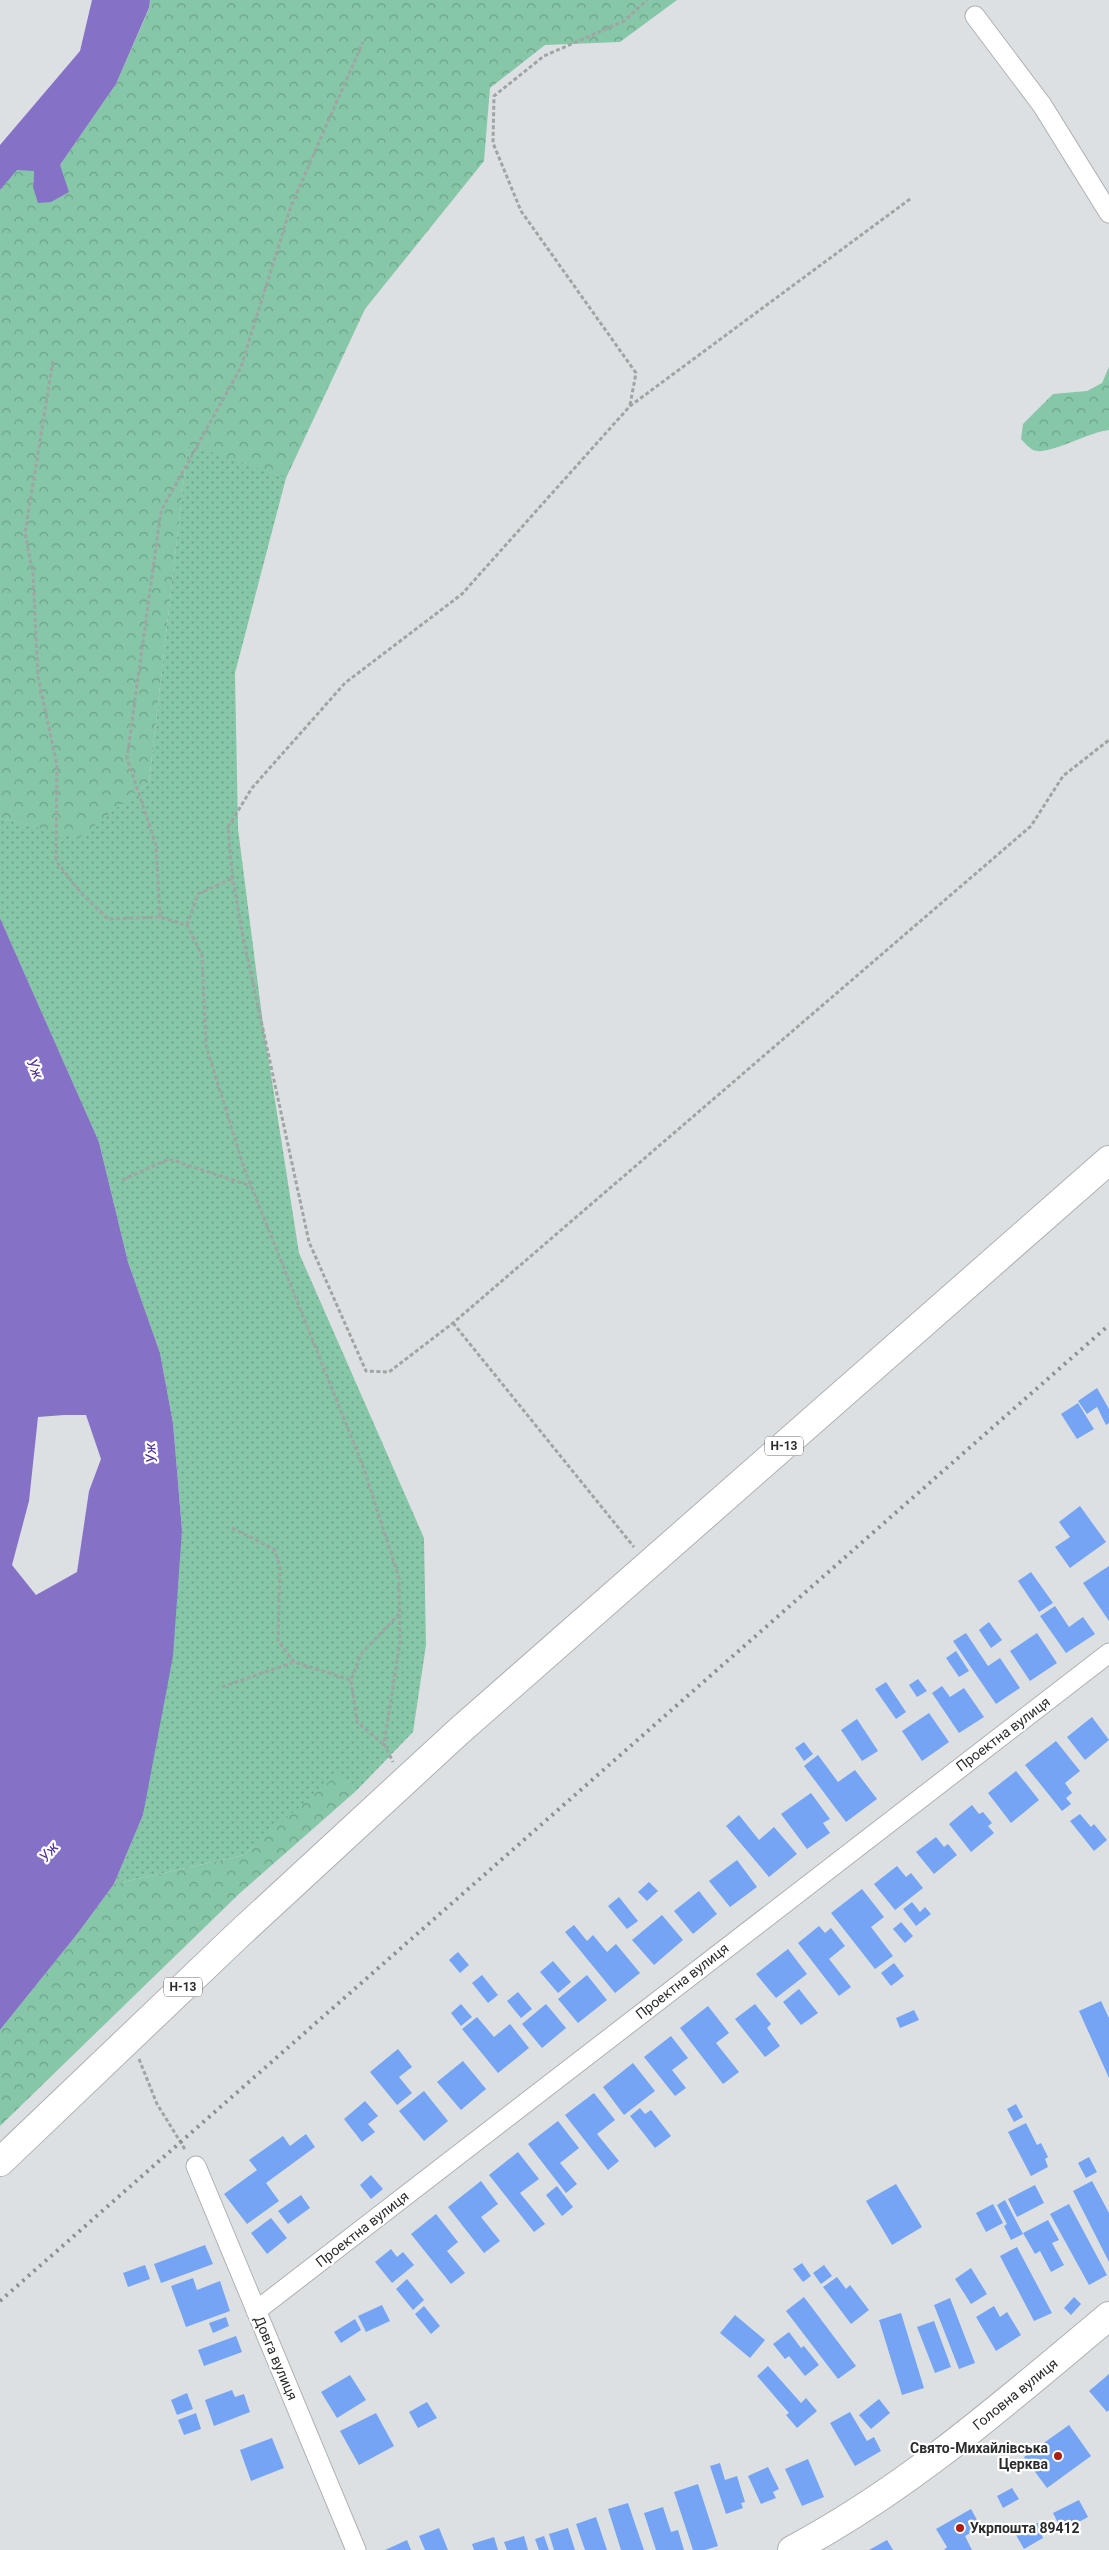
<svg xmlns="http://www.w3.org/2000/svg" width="1109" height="2550" font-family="Roboto,sans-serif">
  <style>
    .grass { fill: url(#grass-dots) }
    .forest { fill: url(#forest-crowns) }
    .water { fill: #8572c7; fill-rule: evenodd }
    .building { fill: #74a4f3 }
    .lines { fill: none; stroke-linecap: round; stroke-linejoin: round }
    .street-casing { stroke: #aeb1b3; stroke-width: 21 }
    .secondary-casing { stroke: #aeb1b3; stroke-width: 30 }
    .primary-casing { stroke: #aeb1b3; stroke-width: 30 }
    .path { stroke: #a1a4a5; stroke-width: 3; stroke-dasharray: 4 2.5; stroke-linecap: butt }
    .street { stroke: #fff; stroke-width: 19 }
    .secondary { stroke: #fff; stroke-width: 28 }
    .primary { stroke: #fff; stroke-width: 28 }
    .rail { stroke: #8d8f91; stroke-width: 4; stroke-dasharray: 2.5 5; stroke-linecap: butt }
    .poi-dot { fill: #ae1e14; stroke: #fff; stroke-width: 2 }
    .labels { text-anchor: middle; stroke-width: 4.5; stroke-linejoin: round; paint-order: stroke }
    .shield { fill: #fff; stroke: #6b6b6c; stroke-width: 1 }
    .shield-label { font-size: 12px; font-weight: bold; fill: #2b2c2d }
    .street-label { font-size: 14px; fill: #2b2c2d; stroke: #fff }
    .poi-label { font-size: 14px; font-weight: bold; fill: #2b2c2d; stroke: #fff; text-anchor: end }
    .water-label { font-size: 15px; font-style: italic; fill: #54359a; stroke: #fff }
  </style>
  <defs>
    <pattern id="grass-dots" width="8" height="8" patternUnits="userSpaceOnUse" patternTransform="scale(1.25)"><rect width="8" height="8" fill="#86c7a8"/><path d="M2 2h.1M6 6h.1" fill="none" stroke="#6ea289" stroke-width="1.8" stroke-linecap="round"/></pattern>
    <pattern id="forest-crowns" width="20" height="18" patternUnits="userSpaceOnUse" patternTransform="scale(1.25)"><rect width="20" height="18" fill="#86c7a8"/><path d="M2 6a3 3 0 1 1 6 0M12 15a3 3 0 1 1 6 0" fill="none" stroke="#6ea289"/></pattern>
  </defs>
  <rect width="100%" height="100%" fill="#dde0e2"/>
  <polygon class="grass" points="188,443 286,478 235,673 238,829 263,1024 299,1253 424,1538 426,1645 413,1732 356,1791 339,1774 244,1855 114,1884 143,1815 182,1530 173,1423 160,1353 128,1262 99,1142 0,918 0,818 79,837 149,782"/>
  <g class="forest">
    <polygon points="150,0 677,0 620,42 545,45 490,88 484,161 365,309 286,478 188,444 149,782 79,838 0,818 0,190 16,170 34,170 33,187 60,165 116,84 149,9"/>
    <path d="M1109,367v63c-18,1 -63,27 -76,20 -4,-2 -9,-8 -12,-11l2,-15 30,-30 34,-3 15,-8z"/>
    <polygon points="339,1773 356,1791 240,1893 0,2126 0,2030 78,1933 114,1884 244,1855"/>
  </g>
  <g class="water">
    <polygon points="92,0 150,0 149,8 116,84 60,165 69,192 51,202 38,203 33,187 34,171 17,170 0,190 0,145 80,51"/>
    <path d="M0,918l99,224 29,120 32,91 13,70 9,107 -9,126 -30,159 -29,69 -36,49 -78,97zM64,1415h22l15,44 -12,32 -12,81 -41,23 -24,-30 17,-64 9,-84z"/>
  </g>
  <g class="building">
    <polygon points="1097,1388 1109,1409 1109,1423 1106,1425 1097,1407 1087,1414 1078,1401"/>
    <polygon points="1078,1403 1094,1429 1077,1439 1061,1414"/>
    <polygon points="1080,1506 1106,1542 1070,1568 1055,1547 1070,1537 1059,1522"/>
    <polygon points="1109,1566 1109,1621 1083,1583"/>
    <polygon points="1031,1572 1053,1603 1039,1612 1018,1581"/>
    <polygon points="1055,1606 1069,1627 1083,1617 1095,1634 1066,1653 1040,1616"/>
    <polygon points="989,1622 1002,1640 991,1648 979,1630"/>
    <polygon points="966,1633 988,1666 1000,1658 1020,1688 996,1704 953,1641"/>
    <polygon points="1037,1633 1057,1663 1030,1681 1010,1651"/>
    <polygon points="956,1651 969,1671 959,1677 946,1658"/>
    <polygon points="918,1679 927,1691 917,1697 909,1685"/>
    <polygon points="886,1682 906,1712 896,1719 875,1689"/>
    <polygon points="942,1686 950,1697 964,1688 984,1717 959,1733 932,1693"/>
    <polygon points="929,1713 949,1742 922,1761 902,1731"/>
    <polygon points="1092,1717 1109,1740 1085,1760 1067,1737"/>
    <polygon points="857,1719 878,1751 862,1761 841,1730"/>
    <polygon points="1056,1741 1080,1771 1065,1783 1072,1793 1066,1798 1071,1804 1062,1811 1025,1765"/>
    <polygon points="804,1742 813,1754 804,1761 795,1748"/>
    <polygon points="818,1755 838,1782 855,1770 877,1799 846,1822 804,1766"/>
    <polygon points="1016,1771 1039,1800 1011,1823 988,1793"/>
    <polygon points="811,1793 830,1819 823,1823 830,1833 807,1849 781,1814"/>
    <polygon points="972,1805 979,1814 983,1812 992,1823 988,1826 994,1833 971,1852 949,1824"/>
    <polygon points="1080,1814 1091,1827 1094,1824 1107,1840 1094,1851 1070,1821"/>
    <polygon points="739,1815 759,1840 774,1827 797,1854 769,1877 726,1826"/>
    <polygon points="936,1837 944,1847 948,1844 957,1855 934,1874 916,1852"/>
    <polygon points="737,1860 757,1887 730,1907 709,1881"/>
    <polygon points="897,1866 906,1877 911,1873 923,1888 895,1910 874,1884"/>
    <polygon points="649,1882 658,1891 647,1901 638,1892"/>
    <polygon points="862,1889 884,1917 871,1927 893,1956 875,1969 831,1913"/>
    <polygon points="699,1891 717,1914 693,1934 674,1911"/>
    <polygon points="619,1897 638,1921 627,1929 608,1906"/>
    <polygon points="912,1902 920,1912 925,1907 931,1914 916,1926 903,1909"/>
    <polygon points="662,1915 683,1940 654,1965 632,1940"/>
    <polygon points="901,1922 913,1936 905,1943 893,1929"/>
    <polygon points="574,1925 587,1941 593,1935 607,1952 616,1944 640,1973 615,1993 565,1932"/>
    <polygon points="819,1926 825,1933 831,1928 845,1946 829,1959 851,1987 839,1996 798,1943"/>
    <polygon points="788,1949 807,1974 776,1998 756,1974"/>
    <polygon points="458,1952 469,1965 460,1973 449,1960"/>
    <polygon points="553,1961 571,1982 558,1993 540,1972"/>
    <polygon points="894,1963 904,1976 891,1986 881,1973"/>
    <polygon points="482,1975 498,1995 488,2003 472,1983"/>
    <polygon points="587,1975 607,2000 578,2023 558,1999"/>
    <polygon points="799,1989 818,2013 801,2025 783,2002"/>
    <polygon points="518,1992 532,2009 521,2018 507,2001"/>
    <polygon points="1101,2001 1109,2018 1109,2078 1079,2011"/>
    <polygon points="461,2004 472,2017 461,2026 451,2013"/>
    <polygon points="546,2004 566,2028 542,2048 522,2024"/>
    <polygon points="755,2004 771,2024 767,2028 780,2046 765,2057 735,2019"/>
    <polygon points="708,2006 729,2033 716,2043 739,2072 723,2084 680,2028"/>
    <polygon points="914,2010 919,2020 900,2028 896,2018"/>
    <polygon points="477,2017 494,2037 510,2024 529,2048 498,2073 462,2029"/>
    <polygon points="671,2036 688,2058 672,2070 686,2088 675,2096 644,2057"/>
    <polygon points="398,2049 412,2067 399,2077 412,2093 397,2105 370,2072"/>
    <polygon points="463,2061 486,2089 461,2110 437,2082"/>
    <polygon points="633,2063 655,2091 624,2115 603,2087"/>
    <polygon points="424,2091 448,2121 424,2141 399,2111"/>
    <polygon points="594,2093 615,2120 597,2134 619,2161 608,2170 565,2115"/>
    <polygon points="365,2101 378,2116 368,2124 375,2132 362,2142 344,2119"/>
    <polygon points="1016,2104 1023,2117 1014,2122 1007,2109"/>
    <polygon points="640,2108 645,2114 651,2110 671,2136 655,2148 630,2116"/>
    <polygon points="558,2121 579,2148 560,2163 577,2184 566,2193 528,2144"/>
    <polygon points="1026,2123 1037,2145 1041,2143 1048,2157 1045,2159 1048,2167 1031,2176 1008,2132"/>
    <polygon points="306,2134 315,2147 266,2183 279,2201 247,2224 224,2194 257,2170 249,2160 283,2136 290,2146"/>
    <polygon points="518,2152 539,2179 520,2193 545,2224 534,2232 489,2175"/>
    <polygon points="1089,2157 1097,2172 1086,2178 1078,2163"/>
    <polygon points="371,2175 383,2189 371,2199 360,2185"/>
    <polygon points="481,2181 498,2204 481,2217 500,2241 484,2253 448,2207"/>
    <polygon points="1092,2181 1109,2213 1109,2262 1073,2191"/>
    <polygon points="896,2184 922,2227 892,2245 866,2201"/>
    <polygon points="1035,2185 1044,2203 1017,2217 1008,2199"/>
    <polygon points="557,2186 573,2207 562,2216 546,2195"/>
    <polygon points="301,2195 310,2208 288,2224 278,2211"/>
    <polygon points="1005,2200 1023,2234 1011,2240 1004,2226 1007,2224 997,2205"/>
    <polygon points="993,2204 1003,2223 986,2232 976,2213"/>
    <polygon points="1069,2204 1107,2275 1089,2285 1050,2214"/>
    <polygon points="436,2214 458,2242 447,2251 465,2273 451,2284 411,2234"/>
    <polygon points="271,2218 287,2238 267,2254 251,2233"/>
    <polygon points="1048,2220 1059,2240 1052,2243 1064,2265 1051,2272 1040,2251 1035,2254 1023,2233"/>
    <polygon points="205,2245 213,2264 161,2283 154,2264"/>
    <polygon points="1017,2247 1052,2313 1034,2321 1000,2256"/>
    <polygon points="391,2249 397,2257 403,2252 414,2265 392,2283 375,2262"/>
    <polygon points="802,2263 811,2276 803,2282 793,2269"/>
    <polygon points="145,2265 150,2279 128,2287 123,2273"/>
    <polygon points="824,2265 832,2276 821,2284 813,2273"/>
    <polygon points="971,2268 987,2294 971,2304 955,2279"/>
    <polygon points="837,2277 846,2289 850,2285 869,2310 851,2324 823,2287"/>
    <polygon points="193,2278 197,2290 220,2281 230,2311 186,2327 171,2286"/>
    <polygon points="407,2279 424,2300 413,2310 396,2289"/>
    <polygon points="804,2297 856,2366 838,2379 786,2311"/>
    <polygon points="1074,2297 1081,2304 1071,2315 1064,2308"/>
    <polygon points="950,2298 975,2363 959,2369 934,2305"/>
    <polygon points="382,2305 390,2321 366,2332 358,2316"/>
    <polygon points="424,2306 440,2326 431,2334 415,2314"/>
    <polygon points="994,2306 1000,2317 1007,2312 1021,2335 996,2351 976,2317"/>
    <polygon points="901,2313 924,2388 902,2395 879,2320"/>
    <polygon points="735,2315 765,2340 750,2358 720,2333"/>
    <polygon points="226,2317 229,2326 213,2333 209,2323"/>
    <polygon points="355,2319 361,2330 341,2343 334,2332"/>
    <polygon points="934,2321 951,2367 935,2373 917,2327"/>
    <polygon points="789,2332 801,2348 804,2346 819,2365 805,2376 789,2356 785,2359 773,2344"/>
    <polygon points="236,2336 242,2352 204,2366 198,2350"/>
    <polygon points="768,2366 801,2403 806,2398 817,2411 797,2428 786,2415 789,2413 757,2376"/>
    <polygon points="1109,2374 1109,2410 1107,2412 1089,2391"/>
    <polygon points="350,2375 366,2400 337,2418 321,2392"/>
    <polygon points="232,2390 235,2397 244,2394 250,2412 214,2426 205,2400"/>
    <polygon points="187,2393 193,2409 177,2415 171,2400"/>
    <polygon points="879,2399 890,2413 871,2429 859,2415"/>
    <polygon points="427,2402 437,2418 418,2428 409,2412"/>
    <polygon points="850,2412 867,2441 874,2437 881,2451 855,2466 830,2423"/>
    <polygon points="196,2413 201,2429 184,2435 178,2420"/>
    <polygon points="376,2413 394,2446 359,2465 340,2431"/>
    <polygon points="1069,2425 1091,2456 1047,2488 1024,2457"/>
    <polygon points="272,2438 284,2468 251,2481 240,2450"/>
    <polygon points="808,2459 824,2497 802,2506 785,2469"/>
    <polygon points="720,2463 725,2480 737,2476 745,2502 741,2503 743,2508 726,2514 710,2466"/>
    <polygon points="768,2467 779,2489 773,2492 776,2498 761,2504 748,2476"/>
    <polygon points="698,2484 718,2546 705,2550 693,2550 674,2492"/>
    <polygon points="1012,2488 1019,2499 1003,2508 997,2496"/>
    <polygon points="1079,2500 1088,2517 1062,2531 1053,2513"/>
    <polygon points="628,2503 644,2550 621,2550 608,2509"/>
    <polygon points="663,2507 671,2532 678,2530 684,2550 656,2550 644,2513"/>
    <polygon points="971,2509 981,2527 965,2536 972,2550 944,2550 947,2547 936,2529"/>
    <polygon points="596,2517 607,2550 585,2550 576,2524"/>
    <polygon points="1043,2520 1047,2526 1040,2531 1043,2538 1024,2549 1016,2535"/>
    <polygon points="439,2528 448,2550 425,2550 419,2536"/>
    <polygon points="568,2528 575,2550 554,2550 549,2534"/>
    <polygon points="524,2536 528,2550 507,2550 504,2542"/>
    <polygon points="544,2536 549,2550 539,2550 535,2539"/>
    <polygon points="494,2537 498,2550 474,2550 472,2544"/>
    <polygon points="407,2540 411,2550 385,2550"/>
    <polygon points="887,2540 893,2550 869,2550"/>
  </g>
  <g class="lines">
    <g class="street-casing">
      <g id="street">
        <polyline points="975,16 1042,105 1109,213"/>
        <polyline points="196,2166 356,2550"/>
        <polyline points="256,2311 1109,1653"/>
      </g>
    </g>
    <g class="secondary-casing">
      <path id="secondary" d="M792,2550c117,-62 216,-150 317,-234"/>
    </g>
    <g class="primary-casing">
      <polyline id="primary" points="0,2162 238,1935 458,1732 1109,1160"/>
    </g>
    <g class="path">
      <polyline points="910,199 630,406 462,594 345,683 252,788 228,827 232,874 243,937 309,1242 366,1371 389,1372 453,1323 1031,826 1063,776 1109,740"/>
      <polyline points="53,361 25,533 33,574 38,677 57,765 56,861 81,893 108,919 160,917 187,925 202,955 206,1046 244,1168 364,1469 399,1578 400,1642 384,1744 393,1762"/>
      <polyline points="630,405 636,373 521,211 493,143 494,96 544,56 624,21 647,0"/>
      <polyline points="160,917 156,845 127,758 161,511 241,367 291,206 363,42"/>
      <polyline points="187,925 198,894 233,878"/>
      <polyline points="122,1180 169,1159 251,1186"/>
      <polyline points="453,1323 634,1547"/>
      <polyline points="232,1528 274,1549 280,1567 278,1641 294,1662 351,1680"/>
      <polyline points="222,1687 294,1662"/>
      <polyline points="383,1744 357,1722 351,1680 361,1654 399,1614"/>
      <polyline points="139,2059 157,2104 186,2151"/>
    </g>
    <use href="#street" class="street"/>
    <use href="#secondary" class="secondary"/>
    <use href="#primary" class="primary"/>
    <polyline class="rail" points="0,2301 1109,1325"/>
  </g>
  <g class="poi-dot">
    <circle cx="1058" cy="2456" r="5"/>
    <circle cx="960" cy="2528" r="5"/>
  </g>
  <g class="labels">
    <g class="shield">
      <rect x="765" y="1436.5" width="38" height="19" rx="4"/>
      <rect x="164" y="1977.5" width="38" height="19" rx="4"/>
    </g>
    <g class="shield-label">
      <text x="784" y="1450">Н-13</text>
      <text x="183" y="1991">Н-13</text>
    </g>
    <g class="street-label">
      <text transform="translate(1003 1734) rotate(-37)" y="5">Проектна вулиця</text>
      <text transform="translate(682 1981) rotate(-38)" y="5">Проектна вулиця</text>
      <text transform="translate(362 2229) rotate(-38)" y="5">Проектна вулиця</text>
      <text transform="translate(276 2358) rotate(67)" y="5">Довга вулиця</text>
      <text transform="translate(1015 2394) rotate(-39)" y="5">Головна вулиця</text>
    </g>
    <g class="poi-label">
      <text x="1048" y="2453">Свято-Михайлівська<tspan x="1048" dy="16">Церква</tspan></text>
      <text x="970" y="2533" text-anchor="start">Укрпошта 89412</text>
    </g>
    <g class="water-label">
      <text transform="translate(35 1069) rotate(67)" y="5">Уж</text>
      <text transform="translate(151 1453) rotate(-96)" y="5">Уж</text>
      <text transform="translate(49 1852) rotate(-49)" y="5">Уж</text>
    </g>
  </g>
</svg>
